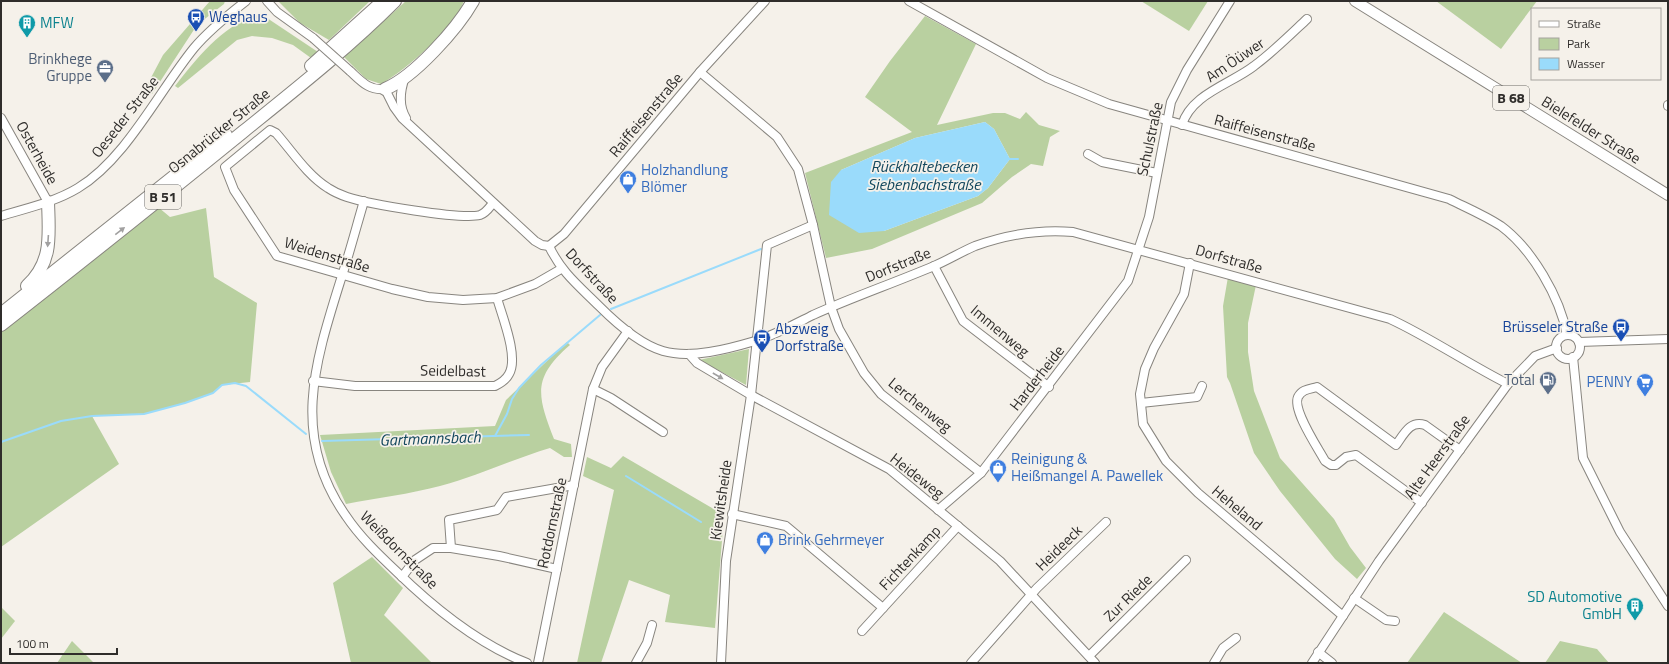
<svg xmlns="http://www.w3.org/2000/svg" width="1669" height="664" font-family="'Titillium Web',sans-serif">
  <style>
    .green { fill: #b9d0a0; fill-rule: evenodd }
    .water { fill: #9adbfb }
    .lines { fill: none; stroke-linecap: round; stroke-linejoin: round }
    .stream { stroke: #9adbfb; stroke-width: 2 }
    .minor-casing { stroke: #88857f; stroke-width: 10 }
    .major-casing { stroke: #88857f; stroke-width: 12 }
    .highway-casing { stroke: #88857f; stroke-width: 14 }
    .minor { stroke: #fff; stroke-width: 8 }
    .major { stroke: #fff; stroke-width: 10 }
    .highway { stroke: #fff; stroke-width: 12 }
    .minor-bridge-casing { stroke: #88857f; stroke-width: 10; stroke-linecap: butt }
    .minor-bridge { stroke: #fff; stroke-width: 8 }
    .oneway { fill: #a1a0a0 }
    .labels { text-anchor: middle; stroke-width: 3.5; stroke-linejoin: round; paint-order: stroke }
    .shield { fill: #f5f1ea; stroke: #6a6864; stroke-width: 1 }
    .shield-label { font-size: 14px; font-weight: bold; fill: #2f2d2b }
    .transit-label { font-size: 15px; fill: #164399; stroke: #f5f1ea; text-anchor: start }
    .culture-label { font-size: 15px; fill: #0d838f; stroke: #f5f1ea; text-anchor: start }
    .service-label { font-size: 15px; fill: #4e5e75; stroke: #f5f1ea; text-anchor: end }
    .street-label { font-size: 15px; fill: #2f2d2b; stroke: #f5f1ea }
    .shop-label { font-size: 15px; fill: #366cbe; stroke: #f5f1ea; text-anchor: start }
    .water-label { font-size: 16px; font-style: italic; fill: #12475d; stroke: #f5f1ea }
  </style>
  <rect width="100%" height="100%" fill="#f5f1ea"/>
  <g class="green">
    <polygon points="210,1 225,1 224,4 197,25 152,94 145,89 163,55"/>
    <polygon points="278,1 370,1 329,40 300,23"/>
    <path d="M406,1h58c-11,28 -57,68 -83,83l-15,-5 -22,-22z"/>
    <polygon points="1141,1 1208,1 1189,31"/>
    <polygon points="1436,1 1537,1 1501,49"/>
    <path d="M261,14l57,38 -7,6 -18,-13 -21,-7 -20,-2 -15,4 -59,48 -3,-2c22,-28 49,-63 86,-72z"/>
    <path d="M925,16l51,28 -39,81 56,-12h12l15,6 6,-7 13,13 21,6 -10,6 -7,29 -12,-2 -19,13 -30,26 -110,46 -46,9 -21,-85 107,-41 -47,-35 25,-36zM985,122l9,7 16,30 -22,29 -10,8 -94,35 -43,-61 74,-32z"/>
    <polygon points="158,207 170,217 206,208 214,277 257,303 250,382 222,385 213,393 185,403 144,414 92,416 119,464 1,547 1,331"/>
    <polygon points="1228,277 1256,285 1248,323 1248,352 1254,391 1280,458 1334,519 1350,547 1366,568 1357,579 1335,559 1280,491 1254,453 1230,383 1227,377 1223,306"/>
    <path d="M567,342l3,3c-38,33 -33,50 -16,94l17,5 1,13h-8l-14,-9c-37,11 -72,28 -110,38 -30,8 -63,12 -94,18l-15,-32 -11,-37 175,-9 11,-26z"/>
    <polygon points="749,349 746,385 699,360"/>
    <polygon points="623,456 724,515 715,628 665,622 670,595 629,580 601,663 577,663 614,490 583,476 587,457 611,468"/>
    <polygon points="372,557 403,588 384,615 432,663 351,663 333,583"/>
    <polygon points="1,607 15,621 1,639"/>
    <polygon points="1444,612 1522,663 1407,663"/>
    <polygon points="72,641 94,663 57,663"/>
    <polygon points="1560,641 1597,649 1609,663 1545,663"/>
  </g>
  <polygon class="water" points="985,122 994,129 1010,159 988,188 978,196 884,231 859,233 829,215 831,182 841,170 915,138"/>
  <g class="lines">
    <g class="stream">
      <polyline points="1008,159 1018,159"/>
      <polyline points="611,309 761,249"/>
      <polyline points="495,436 507,414 512,399 519,388 541,365 600,315"/>
      <polyline points="322,441 529,435"/>
      <polyline points="1,442 61,421 92,416 144,414 185,403 213,393 222,385 235,383 246,386 306,434"/>
      <polyline points="626,476 701,522"/>
    </g>
    <g class="minor-casing">
      <g id="minor">
        <polyline points="267,1 277,12 313,38"/>
        <path d="M909,1l138,77 62,26 340,95c18,9 35,16 52,27 31,23 59,71 66,109"/>
        <path d="M350,71c11,10 19,20 35,18l9,18 8,11 133,123 7,4 7,1"/>
        <polyline points="700,72 777,137 798,169 813,225 831,307 839,329 864,373 881,394 981,473"/>
        <path d="M405,77c-5,14 -7,28 1,41"/>
        <polyline points="1668,105 1668,106"/>
        <polyline points="1,118 48,202"/>
        <path d="M1182,125c9,-31 49,-41 72,-59 19,-14 36,-31 53,-47"/>
        <polyline points="1088,154 1102,162 1157,173"/>
        <path d="M364,201c-8,27 -15,54 -24,81 -26,83 -49,156 6,234 14,21 33,39 51,56 38,37 81,72 130,91"/>
        <path d="M493,203c-4,5 -7,10 -13,12 -19,5 -112,-11 -133,-18 -6,-2 -13,-5 -19,-9 -21,-13 -36,-37 -52,-55l-6,-3 -45,37 9,23 43,66 115,33 36,8 35,3 34,-2 38,-14 26,-15"/>
        <path d="M1,216c26,-8 54,-14 77,-28 48,-29 81,-97 116,-140 15,-18 34,-33 52,-47"/>
        <path d="M549,246c12,26 30,40 50,60 17,17 40,38 64,45 28,8 65,-2 92,-10 20,-6 40,-17 58,-26 40,-18 81,-32 121,-49 14,-6 27,-14 41,-20 31,-11 65,-17 98,-14l317,87c41,19 78,45 118,65"/>
        <polyline points="549,246 564,234 700,72 765,1"/>
        <polyline points="1190,263 1184,294 1154,348 1145,369 1140,394 1143,424 1166,461 1198,493 1343,616"/>
        <polyline points="934,266 963,321 1049,387"/>
        <circle cx="1568" cy="347" r="12"/>
        <polyline points="1579,342 1668,339"/>
        <polyline points="689,354 697,363 751,395 889,469 1000,561 1095,663"/>
        <polyline points="1573,357 1583,458 1620,532 1668,606"/>
        <path d="M313,381l42,5h140c6,-3 11,-6 14,-12 10,-17 -7,-58 -12,-76"/>
        <polyline points="593,389 611,398 663,432"/>
        <polyline points="1141,403 1197,397 1202,386"/>
        <path d="M1422,503l-66,-48 -10,2 -10,8h-5l-6,-4c-7,-13 -33,-51 -27,-64 4,-8 12,-8 19,-10l79,58c8,-11 14,-25 29,-20l35,25"/>
        <polyline points="938,510 981,473 1128,281 1149,217 1171,102 1187,70 1230,1"/>
        <polyline points="732,514 786,526 792,531 883,608 958,526"/>
        <polyline points="451,548 449,520 497,510 506,497 574,485"/>
        <polyline points="402,577 415,560 433,548 451,548 499,556 557,569"/>
        <polyline points="1354,598 1386,620 1395,621"/>
        <polyline points="862,631 883,608"/>
        <polyline points="1318,652 1332,663"/>
        <polyline points="1089,656 1186,560"/>
        <polyline points="538,663 593,389 602,367 628,331"/>
        <polyline points="636,663 647,643 652,625"/>
        <polyline points="721,663 726,561 751,395 767,245 813,225"/>
        <polyline points="971,663 1037,588 1106,522"/>
        <polyline points="1214,663 1223,648 1236,638"/>
        <polyline points="1312,663 1379,561 1508,384 1535,356 1557,348"/>
      </g>
    </g>
    <g class="major-casing">
      <polyline id="major" points="1355,1 1668,195"/>
    </g>
    <g class="highway-casing">
      <g id="highway">
        <polyline points="311,66 383,1"/>
        <path d="M385,89c29,-12 72,-60 88,-88"/>
        <path d="M27,286c26,-24 22,-51 21,-84"/>
        <polyline points="2,313 226,135"/>
        <path d="M1,325c82,-64 163,-129 243,-194 52,-42 104,-83 151,-130"/>
      </g>
    </g>
    <use href="#minor" class="minor"/>
    <use href="#major" class="major"/>
    <use href="#highway" class="highway"/>
    <g class="minor-bridge-casing">
      <polyline id="minor-bridge" points="313,38 350,71"/>
    </g>
    <use href="#minor-bridge" class="minor-bridge"/>
  </g>
  <defs><path id="oneway-solid" d="M-6-.8H1V-3.2L6.5 0L1 3.2V.8H-6Z"/></defs>
  <g class="oneway">
    <use href="#oneway-solid" transform="translate(120 231) rotate(-38)"/>
    <use href="#oneway-solid" transform="translate(48 241) rotate(94)"/>
    <use href="#oneway-solid" transform="translate(718 376) rotate(30)"/>
  </g>
  <defs>
    <g id="bus-pin" transform="scale(0.9)"><path d="M0 17L-7.5 6A9.5 9.5 0 1 1 7.5 6Z" fill="#1a4fb4" stroke="#f5f1ea"/><path d="M-5-6H5V4H4V6H2V4H-2V6H-4V4H-5ZM-3.5-4V0h7V-4ZM-3.5 1.2v1.5H-2V1.2ZM2 1.2v1.5H3.5V1.2Z" fill="#fff"/></g>
    <g id="building-pin" transform="scale(0.9)"><path d="M0 17L-7.5 6A9.5 9.5 0 1 1 7.5 6Z" fill="#0f9aa8" stroke="#f5f1ea"/><path d="M-4-6H4V6H1V3H-1V6H-4ZM-2.5-4.3h1.7v1.8h-1.7ZM.8-4.3h1.7v1.8H.8ZM-2.5-1h1.7V.8h-1.7ZM.8-1h1.7V.8H.8Z" fill="#fff"/></g>
    <g id="office-pin" transform="scale(0.9)"><path d="M0 17L-7.5 6A9.5 9.5 0 1 1 7.5 6Z" fill="#5c6f8a" stroke="#f5f1ea"/><path d="M-6-3h4V-5.5h4V-3h4V5H-6ZM-1-4.5V-3h2v-1.5ZM-6 0V1H6V0Z" fill="#fff"/></g>
    <g id="shop-pin" transform="scale(0.9)"><path d="M0 17L-7.5 6A9.5 9.5 0 1 1 7.5 6Z" fill="#3f7fe0" stroke="#f5f1ea"/><path d="M-5-2.5h2.3a2.7 3.5 0 0 1 5.4 0H5L5.5 6h-11ZM-1.5-2.5h3a1.5 2.3 0 0 0-3 0Z" fill="#fff"/></g>
    <g id="fuel-pin" transform="scale(0.9)"><path d="M0 17L-7.5 6A9.5 9.5 0 1 1 7.5 6Z" fill="#5c6f8a" stroke="#f5f1ea"/><path d="M-5.5-6h7V0h2V4h1.3V-2.5L3-4.5l.8-.8L6-3V5H2.5V1h-1V6h-7ZM-4.2-4.7v3.2H.2V-4.7Z" fill="#fff"/></g>
    <g id="supermarket-pin" transform="scale(0.9)"><path d="M0 17L-7.5 6A9.5 9.5 0 1 1 7.5 6Z" fill="#3f7fe0" stroke="#f5f1ea"/><path d="M-6-5.5h2.5l.6 2H6L4.5 2H-2.5L-4.4-4H-6ZM-1.5 3.2a1.3 1.3 0 1 0 .1 0ZM3 3.2a1.3 1.3 0 1 0 .1 0Z" fill="#fff"/></g>
  </defs>
  <g fill-rule="evenodd">
    <use href="#bus-pin" x="196" y="17"/>
    <use href="#building-pin" x="27" y="23"/>
    <use href="#office-pin" x="105" y="68"/>
    <use href="#shop-pin" x="628" y="179"/>
    <use href="#bus-pin" x="1621" y="327"/>
    <use href="#bus-pin" x="762" y="338"/>
    <use href="#fuel-pin" x="1548" y="380"/>
    <use href="#supermarket-pin" x="1645" y="382"/>
    <use href="#shop-pin" x="998" y="468"/>
    <use href="#shop-pin" x="765" y="540"/>
    <use href="#building-pin" x="1635" y="606"/>
  </g>
  <g class="labels">
    <g class="shield">
      <rect x="1493" y="86" width="36" height="24" rx="3"/>
      <rect x="145" y="185" width="36" height="24" rx="3"/>
    </g>
    <g class="shield-label">
      <text x="1511" y="103">B 68</text>
      <text x="163" y="202">B 51</text>
    </g>
    <g class="transit-label">
      <text x="209" y="22">Weghaus</text>
      <text x="1608" y="332" text-anchor="end">Brüsseler Straße</text>
      <text x="775" y="334">Abzweig<tspan x="775" dy="17">Dorfstraße</tspan></text>
    </g>
    <g class="culture-label">
      <text x="40" y="28">MFW</text>
      <text x="1622" y="602" text-anchor="end">SD Automotive<tspan x="1622" dy="17">GmbH</tspan></text>
    </g>
    <g class="service-label">
      <text x="92" y="64">Brinkhege<tspan x="92" dy="17">Gruppe</tspan></text>
      <text x="1535" y="385">Total</text>
    </g>
    <g class="street-label">
      <text transform="translate(1235 60) rotate(-34)" y="5">Am Öüwer</text>
      <text transform="translate(646 115) rotate(-50)" y="5">Raiffeisenstraße</text>
      <text transform="translate(125 117) rotate(-52)" y="5">Oeseder Straße</text>
      <text transform="translate(1591 130) rotate(32)" y="5">Bielefelder Straße</text>
      <text transform="translate(219 131) rotate(-39)" y="5">Osnabrücker Straße</text>
      <text transform="translate(1265 133) rotate(15)" y="5">Raiffeisenstraße</text>
      <text transform="translate(1150 139) rotate(-78)" y="5">Schulstraße</text>
      <text transform="translate(37 153) rotate(61)" y="5">Osterheide</text>
      <text transform="translate(327 255) rotate(17)" y="5">Weidenstraße</text>
      <text transform="translate(1229 259) rotate(16)" y="5">Dorfstraße</text>
      <text transform="translate(898 265) rotate(-22)" y="5">Dorfstraße</text>
      <text transform="translate(592 276) rotate(47)" y="5">Dorfstraße</text>
      <text transform="translate(1000 331) rotate(40)" y="5">Immenweg</text>
      <text transform="translate(453 371) rotate(1)" y="5">Seidelbast</text>
      <text transform="translate(1037 378) rotate(-52)" y="5">Harderheide</text>
      <text transform="translate(920 405) rotate(39)" y="5">Lerchenweg</text>
      <text transform="translate(1437 457) rotate(-54)" y="5">Alte Heerstraße</text>
      <text transform="translate(917 476) rotate(38)" y="5">Heideweg</text>
      <text transform="translate(721 500) rotate(-82)" y="5">Kiewitsheide</text>
      <text transform="translate(1237 508) rotate(40)" y="5">Heheland</text>
      <text transform="translate(552 523) rotate(-78)" y="5">Rotdornstraße</text>
      <text transform="translate(1059 548) rotate(-44)" y="5">Heideeck</text>
      <text transform="translate(399 550) rotate(45)" y="5">Weißdornstraße</text>
      <text transform="translate(910 558) rotate(-47)" y="5">Fichtenkamp</text>
      <text transform="translate(1128 598) rotate(-44)" y="5">Zur Riede</text>
    </g>
    <g class="shop-label">
      <text x="641" y="175">Holzhandlung<tspan x="641" dy="17">Blömer</tspan></text>
      <text x="1632" y="387" text-anchor="end">PENNY</text>
      <text x="1011" y="464">Reinigung &amp;<tspan x="1011" dy="17">Heißmangel A. Pawellek</tspan></text>
      <text x="778" y="545">Brink Gehrmeyer</text>
    </g>
    <g class="water-label">
      <text x="924" y="172">Rückhaltebecken<tspan x="924" dy="18">Siebenbachstraße</tspan></text>
      <text transform="translate(430 438) rotate(-2)" y="6">Gartmannsbach</text>
    </g>
  </g>
  <rect width="1669" height="664" fill="none" stroke="#2f2d2b" stroke-width="4"/>
  <rect x="1531" y="8" width="130" height="72" fill="#f5f1ea" stroke="#a6a39e"/>
  <rect x="1539" y="21" width="20" height="6" fill="#ffffff" stroke="#a6a39e"/>
  <text x="1567" y="28" font-size="12" fill="#2f2d2b">Straße</text>
  <rect x="1539" y="38" width="20" height="12" fill="#b9d0a0" stroke="#a6a39e"/>
  <text x="1567" y="48" font-size="12" fill="#2f2d2b">Park</text>
  <rect x="1539" y="58" width="20" height="12" fill="#9adbfb" stroke="#a6a39e"/>
  <text x="1567" y="68" font-size="12" fill="#2f2d2b">Wasser</text>
  <path d="M10 648v6h107v-6" fill="none" stroke="#2f2d2b" stroke-width="2"/>
  <text x="16" y="648" font-size="12" fill="#2f2d2b" stroke="#f5f1ea" stroke-width="3" paint-order="stroke">100 m</text>
</svg>
